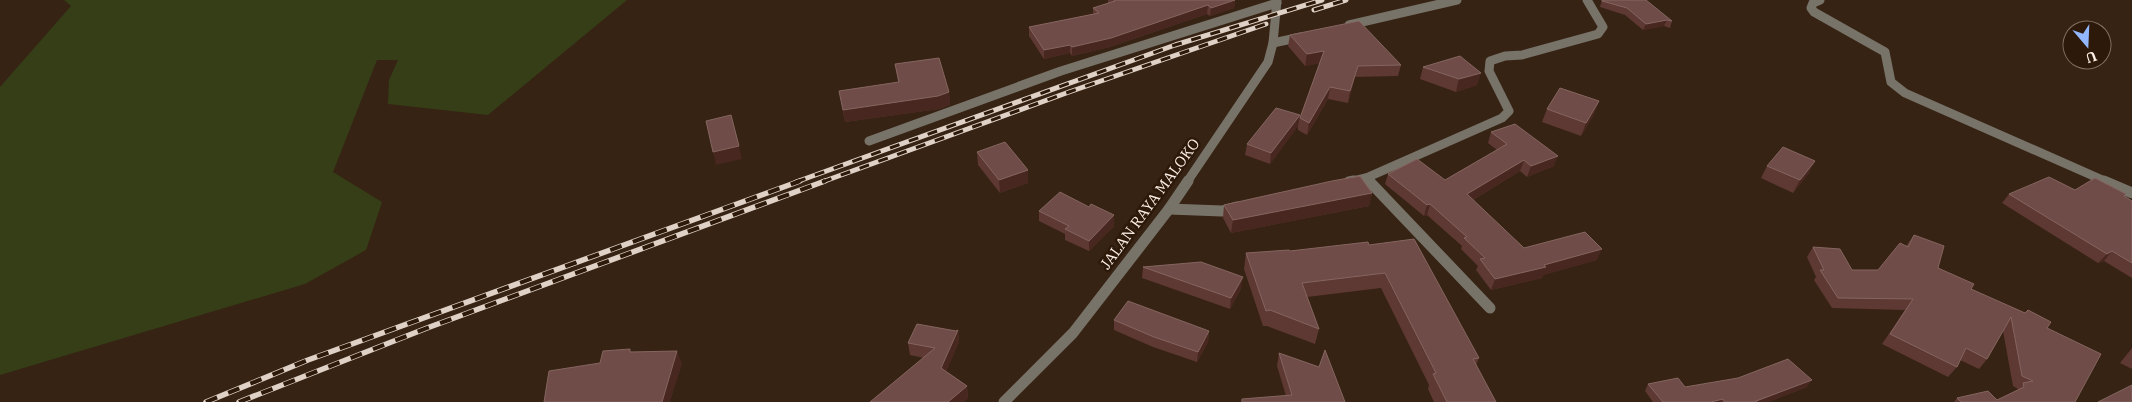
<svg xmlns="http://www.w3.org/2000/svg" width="2132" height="402" font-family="'IBM Plex Serif',serif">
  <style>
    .water { fill: #363e17 }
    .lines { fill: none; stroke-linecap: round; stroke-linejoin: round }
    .minor-far1 { stroke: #787368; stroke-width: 9 }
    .minor { stroke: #787368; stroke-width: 11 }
    .tertiary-far1 { stroke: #787368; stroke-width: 9 }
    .tertiary { stroke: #787368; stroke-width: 11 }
    .rail-far1-casing { stroke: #dfd1c6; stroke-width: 5 }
    .rail-casing { stroke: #dfd1c6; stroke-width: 5.5 }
    .rail-far1 { stroke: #2c190a; stroke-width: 3; stroke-dasharray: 10; stroke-linecap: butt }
    .rail { stroke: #2c190a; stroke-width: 4; stroke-dasharray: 12; stroke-linecap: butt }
    .wall { fill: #5e3833 }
    .shaded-wall { fill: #47271f }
    .building { fill: #6f4c47; stroke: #856560 }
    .labels { text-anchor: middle; stroke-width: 5; stroke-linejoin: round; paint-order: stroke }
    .street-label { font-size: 15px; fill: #fdf0e6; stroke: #2c190a }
  </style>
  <rect width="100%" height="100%" fill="#362314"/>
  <polygon class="water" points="64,0 627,0 488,115 388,104 389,80 398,60 377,60 333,172 382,202 366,250 305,284 0,375 0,87 71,6"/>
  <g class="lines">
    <g class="minor-far1">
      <polyline points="1820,0 1813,3 1811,8 1814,12 1885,52 1891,82 1905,93 2107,182"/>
      <polyline points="1349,25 1457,0"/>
      <polyline points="1273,43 1301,37"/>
      <polyline points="869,141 1061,71 1277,3"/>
      <polyline points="1366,178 1370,182"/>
      <polyline points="1349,182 1366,178 1502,118 1509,111 1489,71 1490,61 1505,56 1522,55 1598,34 1603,27 1587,0"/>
    </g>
    <g class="minor">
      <polyline points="1369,181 1490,308"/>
      <polyline points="2104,181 2132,193"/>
      <polyline points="1349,182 1354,181"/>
      <polyline points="1169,209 1222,211 1237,207"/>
    </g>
    <polyline class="tertiary-far1" points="1187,182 1268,62 1273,43 1277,0"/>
    <polyline class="tertiary" points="1004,402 1073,333 1169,209 1188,181"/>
    <g class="rail-far1-casing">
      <g id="rail-far1">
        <polyline points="1314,10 1346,0"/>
        <polyline points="796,182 1175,45 1322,0"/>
        <polyline points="822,182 1069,92 1266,24"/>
      </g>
    </g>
    <g class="rail-casing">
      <g id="rail">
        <polyline points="206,402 308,360 800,181"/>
        <polyline points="239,402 427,328 825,181"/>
      </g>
    </g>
    <use href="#rail-far1" class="rail-far1"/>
    <use href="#rail" class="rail"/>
  </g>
  <g class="wall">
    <polygon points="1108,0 1235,0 1234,8 1210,16 1207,14 1110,47 1072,56 1070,53 1044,59 1029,36 1029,27 1093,14 1093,8 1108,3"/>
    <polygon points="1602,0 1672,21 1670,28 1664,26 1643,30 1625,15 1600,7"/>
    <polygon points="1290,35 1401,65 1398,76 1355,77 1348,103 1328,99 1307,135 1298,130 1298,126 1270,164 1245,155 1247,144 1300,117 1320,63 1305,66 1288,46"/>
    <polygon points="895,64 949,92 950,105 939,109 845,122 839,91 898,82"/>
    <polygon points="1423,67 1477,85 1456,92 1420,79"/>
    <polygon points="1599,101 1594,114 1581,136 1542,122 1547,109"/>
    <polygon points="1491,132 1554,166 1527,177 1520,171 1473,200 1524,248 1597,260 1543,275 1542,278 1491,290 1476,270 1478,266 1461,249 1462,246 1427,215 1424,216 1385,184 1388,174 1445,180 1497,150 1488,143"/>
    <polygon points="977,152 1028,170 1028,183 1000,193 978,165"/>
    <polygon points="1815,161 1808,174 1793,193 1761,178 1767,166"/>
    <polygon points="2075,190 2126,194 2124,196 2132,201 2132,278 2104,261 2098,263 2002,203 2009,194"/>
    <polygon points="1372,193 1369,206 1231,233 1223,218 1224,205"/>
    <polygon points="1089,207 1114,215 1114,226 1089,251 1065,240 1065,234 1039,221 1039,211"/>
    <polygon points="1914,235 1938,268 1971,289 2047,328 2075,402 1954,402 1957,398 1997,400 2017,391 2018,389 2013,386 2003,331 1987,359 1979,369 1960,360 1957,367 1948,377 1882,344 1905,310 1832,308 1814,280 1816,277 1807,257 1813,247 1852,270 1878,270 1906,246"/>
    <polygon points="1369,245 1479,358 1476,365 1496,402 1434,402 1428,389 1429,385 1381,288 1307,297 1319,329 1315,344 1267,326 1263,326 1244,269 1246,253 1290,251"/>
    <polygon points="1143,267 1241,289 1230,309 1142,278"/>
    <polygon points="1114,320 1209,331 1208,342 1197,362 1153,347 1114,330"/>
    <polygon points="958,330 959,342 946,371 967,386 968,398 963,402 870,402 924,358 910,355 908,343 956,331"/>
    <polygon points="2132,348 2132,369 2120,363"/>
    <polygon points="1279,353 1345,402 1241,402 1242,399 1286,396 1277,366"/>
    <polygon points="1648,384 1685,387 1807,387 1768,402 1653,402 1645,391"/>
  </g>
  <g class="shaded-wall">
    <polygon points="1235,0 1234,8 1210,16 1211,8"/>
    <polygon points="1208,5 1207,14 1110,47 1072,56 1072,47"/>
    <polygon points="1667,20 1664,26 1643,30 1646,24"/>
    <polygon points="1070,45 1070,53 1044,59 1044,50"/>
    <polygon points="1324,51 1322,63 1305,66 1307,54"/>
    <polygon points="1358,66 1355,77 1348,103 1350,91"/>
    <polygon points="1481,73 1477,85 1456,92 1459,79"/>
    <polygon points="1330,87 1328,99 1307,135 1309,123"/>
    <polygon points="949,92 950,105 939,109 845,122 843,110"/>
    <polygon points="1599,101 1594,114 1581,136 1586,123"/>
    <polygon points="1300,115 1298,126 1270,164 1271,153"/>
    <polygon points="739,146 742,159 716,165 713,152"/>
    <polygon points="1558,156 1554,166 1527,177 1531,166"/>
    <polygon points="1524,160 1520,171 1464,205 1467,194"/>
    <polygon points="1815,161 1808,174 1793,193 1800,180"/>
    <polygon points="1028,170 1028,183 1000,193 999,180"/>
    <polygon points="1372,193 1369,206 1231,233 1233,220"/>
    <polygon points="1430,204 1427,215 1424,216 1427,205"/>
    <polygon points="1114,215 1114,226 1089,251 1089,241"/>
    <polygon points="1602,249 1597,260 1543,275 1542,278 1491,290 1495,279"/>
    <polygon points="2112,251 2104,261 2098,263 2107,254"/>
    <polygon points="1243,277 1241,289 1230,309 1231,298"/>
    <polygon points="958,330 959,342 943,380 941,368"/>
    <polygon points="1209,331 1208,342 1197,362 1198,352"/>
    <polygon points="677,351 682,364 670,402 662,402"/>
    <polygon points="1812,380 1807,387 1768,402 1756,402"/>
    <polygon points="967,386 968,398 963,402 948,402"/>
    <polygon points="1723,399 1721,402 1711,402"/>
  </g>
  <g class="building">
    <polygon points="1114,0 1235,0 1211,8 1208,5 1111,38 1072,47 1070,45 1044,50 1029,27 1099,13 1093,8 1115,1"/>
    <polygon points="1602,0 1646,0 1672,21 1667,20 1646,24 1627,8 1602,1"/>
    <polygon points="1359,21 1401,65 1358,66 1350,91 1330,87 1309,123 1300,118 1324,51 1307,54 1290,35"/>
    <polygon points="1460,56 1481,73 1459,79 1423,67"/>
    <polygon points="939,58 949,92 938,96 843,110 839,91 899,82 895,64"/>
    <polygon points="1560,88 1599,101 1586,123 1547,109"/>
    <polygon points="1276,108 1300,115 1271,153 1247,144"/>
    <polygon points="731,115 739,146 713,152 706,121"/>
    <polygon points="1515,124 1558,156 1531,166 1524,160 1467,194 1524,248 1585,232 1602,249 1544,265 1546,267 1495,279 1480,259 1485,258 1464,238 1467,237 1430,204 1427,205 1388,174 1417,159 1445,180 1507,144 1491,132"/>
    <polygon points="1005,142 1028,170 999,180 977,152"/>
    <polygon points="1783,147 1815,161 1800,180 1767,166"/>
    <polygon points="1360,176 1372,193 1233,220 1224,205 1332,181"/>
    <polygon points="2049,177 2075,190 2095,178 2126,194 2124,196 2132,201 2132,263 2112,251 2107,254 2009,194"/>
    <polygon points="1060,192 1089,207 1091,204 1114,215 1089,241 1065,229 1069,226 1039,211"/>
    <polygon points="1914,235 1944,246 1938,268 1974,284 1971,289 2025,313 2028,310 2051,322 2047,328 2101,354 2075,402 1961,402 1957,398 1988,391 1997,400 2024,387 2023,383 2033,381 2022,376 2011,317 1987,359 1966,348 1957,367 1890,334 1913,299 1838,298 1820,270 1824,270 1813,247 1840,249 1852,270 1878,270 1900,243 1908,247"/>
    <polygon points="1414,239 1479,358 1473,359 1496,402 1447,402 1433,374 1436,373 1385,273 1302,283 1319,329 1270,310 1266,311 1246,253 1289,250 1290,251 1368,242 1369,245"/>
    <polygon points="1201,262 1243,277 1231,298 1143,267"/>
    <polygon points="1128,301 1209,331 1198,352 1154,337 1114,320"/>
    <polygon points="917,324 956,331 958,330 941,368 967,386 948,402 870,402 935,348 908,343"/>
    <polygon points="630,349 630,352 677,351 662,402 544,402 549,371 600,363 603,351"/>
    <polygon points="1325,350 1345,402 1242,402 1242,399 1292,395 1279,353 1319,367"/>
    <polygon points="1788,359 1812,380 1756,401 1757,402 1725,402 1723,399 1711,402 1663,402 1648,384 1678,378 1685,387 1738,378"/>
    <polygon points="2132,385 2132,402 2098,402"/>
  </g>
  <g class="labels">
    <g class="street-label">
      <text transform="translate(1150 204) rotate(-54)" y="5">JALAN RAYA MALOKO</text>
    </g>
  </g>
  <g transform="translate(2087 45) rotate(161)"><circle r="24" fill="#2c190a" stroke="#806f62"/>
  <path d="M0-4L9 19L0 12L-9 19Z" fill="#92b7fd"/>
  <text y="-8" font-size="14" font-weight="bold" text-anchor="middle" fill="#fdf0e6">U</text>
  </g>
</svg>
